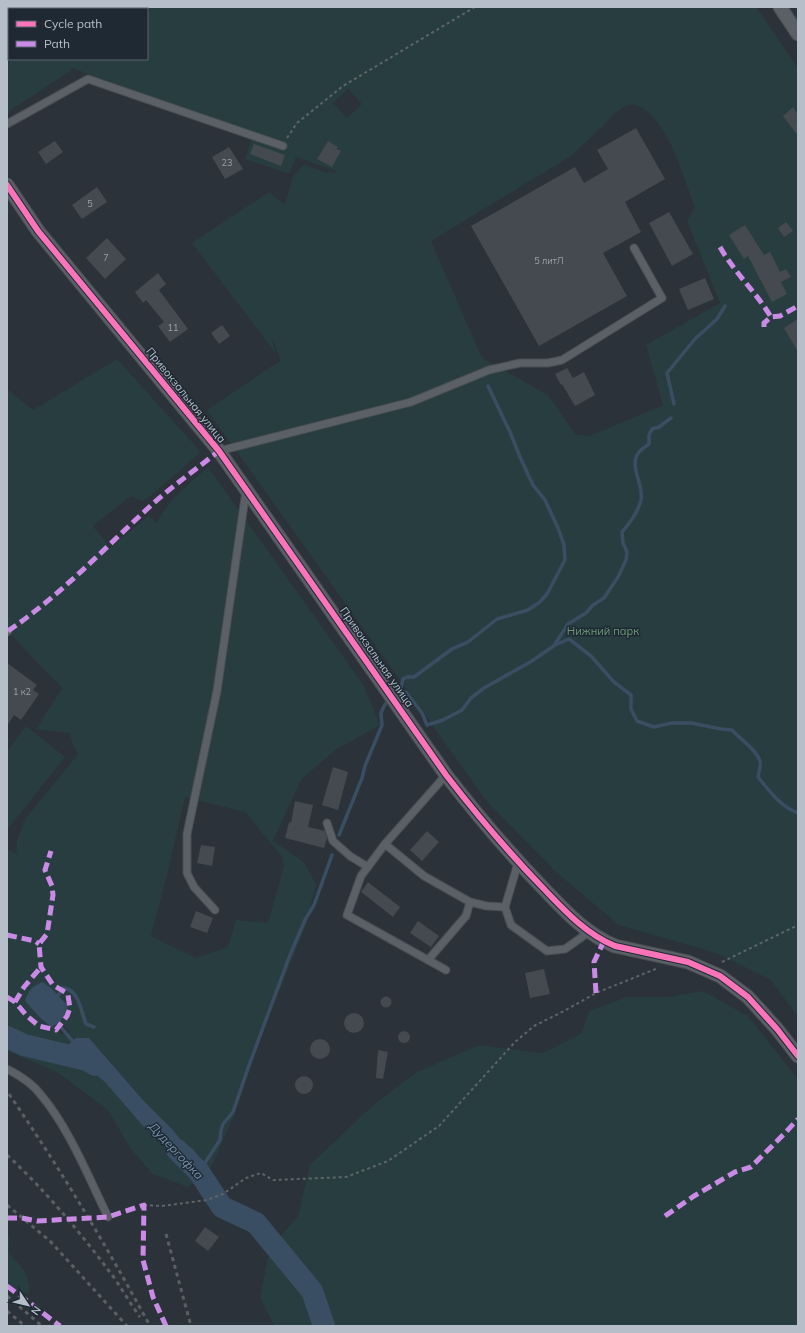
<svg xmlns="http://www.w3.org/2000/svg" width="805" height="1333" font-family="Mulish,sans-serif">
  <style>
    .green { fill: #283d3f; fill-rule: evenodd }
    .water { fill: #3a4e63 }
    .lines { fill: none; stroke-linecap: round; stroke-linejoin: round }
    .stream { stroke: #3a4e63; stroke-width: 3.5 }
    .river { stroke: #3a4e63; stroke-width: 22 }
    .building { fill: #444a4f }
    .service-casing { stroke: #494e53; stroke-width: 9 }
    .minor-casing { stroke: #494e53; stroke-width: 15 }
    .path { stroke: #5e656a; stroke-width: 2; stroke-dasharray: 3 3; stroke-linecap: butt }
    .service { stroke: #5b6067; stroke-width: 7 }
    .minor { stroke: #5b6067; stroke-width: 13 }
    .rail { stroke: #5a5f64; stroke-width: 3; stroke-dasharray: 4 4; stroke-linecap: butt }
    .quiet { stroke: #ca8be6; stroke-width: 5; stroke-dasharray: 10 5; stroke-linecap: butt }
    .cycleway-casing { stroke: #1e2934; stroke-width: 8 }
    .cycleway { stroke: #fb73b8; stroke-width: 6 }
    .labels { text-anchor: middle; stroke-width: 3; stroke-linejoin: round; paint-order: stroke }
    .number-label { font-size: 9px; fill: #9aa2aa }
    .street-label { font-size: 11px; fill: #b6bfc9; stroke: #1e2934 }
    .park-label { font-size: 11px; fill: #6d9a74; stroke: #1e2934 }
    .water-label { font-size: 12px; font-style: italic; fill: #7792ab; stroke: #1e2934 }
  </style>
  <rect width="100%" height="100%" fill="#2b3239"/>
  <g class="green">
    <path d="M7,7h749l42,61v949l-27,-37 -55,-27 -97,-28 -62,-52 -69,-70 -281,-393 74,-50 -10,-24 5,18 -84,-111 77,-51 16,13 8,-29 11,-12 19,8 14,1 -1,-2 -40,-14 -7,17 -44,-15 9,-26 -185,-66 3,3 -60,39 -5,5zM9,9h138v50h-138zM348,89l14,15 -15,14 -14,-15zM633,104c5,2 11,4 14,7 27,25 35,64 48,96l-8,14 33,82 -74,42 17,60 -73,31 -15,-2 -27,-39 -66,-37 -51,-117 140,-85 31,-29 13,-14 9,-6z"/>
    <path d="M117,359l84,93 -53,46 -6,3 -11,-5 -38,30 17,22 39,-33 7,8 16,-24 36,-32 156,219 16,39 -45,25 -34,30 -28,61 31,21 12,22 -10,41 -41,101 -31,90 -25,56 -21,15 -35,-13 -23,-26 -22,-38 -51,-38 -50,-21v-202l9,5 1,-14 9,-22 52,-64 -6,-11 -2,-10 -34,-4 26,-41 -55,-57v-242l26,21zM185,797l60,15 37,45 2,9 -16,57 -32,-3 -8,27 -32,11 -45,-22 17,-65zM26,1001l41,10 -7,10 10,12 -10,1v-3l-5,-6 -4,2c-10,-6 -19,-16 -25,-26zM89,1038l53,61 31,31 9,12 11,7 10,13 -15,13 -26,-33 -11,-10 -8,-6 -38,-44 -23,-19 1,-24z"/>
    <polygon points="26,726 65,757 7,830 7,751"/>
    <polygon points="703,991 748,1016 798,1079 798,1326 275,1326 260,1298 270,1247 298,1217 310,1165 371,1107 415,1073 479,1045 543,1053 582,1033 589,1011 627,997 669,997"/>
    <path d="M7,1232l2,4v17c14,16 19,18 21,40l-17,-1 -6,-5z"/>
  </g>
  <g class="water">
    <path d="M43,982l9,7 15,16c0,9 -7,19 -16,22l-12,-10 -14,-16c3,-10 7,-15 18,-19z"/>
    <path d="M76,1038h13l53,61 31,31 9,12 11,7 10,13c-3,7 -8,12 -15,13l-26,-33 -11,-10 -8,-6 -38,-44 -23,-19 -14,-3 -3,-8 5,-9z"/>
  </g>
  <g class="lines">
    <g class="stream">
      <path d="M488,386l22,46 10,25 13,28 12,15 13,28 6,17 1,15 -18,34 -7,8 -12,8 -31,9 -29,23 -16,7 -38,28h-7l-4,2 -3,13h6l16,21 5,12 16,-5 19,-10 9,-12 13,-10 48,-27 23,-16 14,-6 22,17 23,26 17,13v14l6,12 17,6 18,-4h19l30,6 11,1c8,9 24,19 28,31 1,4 -1,11 -2,16 11,14 23,30 40,36"/>
      <polyline points="674,404 667,373 695,339 717,319 725,306"/>
      <path d="M555,644l13,-20 18,-11 7,-8 11,-7 14,-21 8,-17 1,-8 -4,-9 -1,-11c8,-9 16,-20 19,-32 3,-16 -13,-34 -2,-48 3,-3 7,-6 10,-8v-9l3,-6 7,-2 12,-9"/>
      <polyline points="339,835 362,778 365,766 382,725 381,713 384,706 387,702"/>
      <path d="M57,996l4,-4 1,-4c17,0 19,24 24,36l8,3"/>
      <polyline points="55,1020 75,1044"/>
      <polyline points="199,1172 220,1140 221,1130 223,1124 233,1112 248,1068 290,955 305,920 314,905 332,855"/>
    </g>
    <g class="river">
      <polyline points="7,1037 24,1045 87,1060 95,1065"/>
      <polyline points="177,1150 199,1172 222,1207 256,1223 312,1291 324,1326"/>
    </g>
  </g>
  <g class="building">
    <polygon points="793,107 798,114 798,136 783,116"/>
    <polygon points="636,128 665,179 625,202 641,232 603,253 627,296 539,346 471,226 575,167 584,183 608,169 597,150"/>
    <polygon points="55,141 63,152 46,164 38,152"/>
    <polygon points="328,141 338,147 336,149 341,151 332,167 317,159"/>
    <polygon points="254,144 285,155 281,166 250,154"/>
    <polygon points="229,147 243,169 225,179 212,157"/>
    <polygon points="97,187 107,202 82,219 72,205"/>
    <polygon points="669,212 693,254 672,266 649,223"/>
    <polygon points="786,222 793,231 784,237 778,228"/>
    <polygon points="745,225 764,255 770,252 780,272 786,269 791,277 781,282 787,294 772,302 748,256 744,259 729,235"/>
    <polygon points="107,238 126,259 105,279 86,258"/>
    <polygon points="158,273 166,284 159,290 188,329 170,342 158,326 164,322 146,300 143,303 135,292"/>
    <polygon points="705,278 714,299 688,310 679,289"/>
    <polygon points="798,319 798,352 784,328"/>
    <polygon points="222,325 230,336 219,344 211,333"/>
    <polygon points="567,368 573,378 584,372 595,395 575,406 562,384 561,385 555,374"/>
    <polygon points="7,663 37,685 33,690 39,694 21,720 14,715 7,726"/>
    <polygon points="333,767 348,772 338,810 322,805"/>
    <polygon points="295,801 313,805 308,827 325,831 327,838 324,848 285,838 289,822 291,823"/>
    <polygon points="427,831 439,842 422,861 410,850"/>
    <polygon points="201,845 215,847 212,866 197,863"/>
    <polygon points="368,882 400,907 393,917 361,892"/>
    <polygon points="196,911 213,918 207,933 190,927"/>
    <polygon points="418,921 439,936 431,947 410,933"/>
    <polygon points="544,969 550,994 530,998 525,973"/>
    <circle cx="386" cy="1002" r="5.5"/>
    <circle cx="354" cy="1023" r="10"/>
    <circle cx="404" cy="1037" r="6"/>
    <circle cx="320" cy="1049" r="10"/>
    <polygon points="378,1050 388,1052 383,1079 376,1078"/>
    <circle cx="304" cy="1085" r="9"/>
    <polygon points="205,1227 219,1237 208,1251 195,1241"/>
  </g>
  <g class="lines">
    <g class="service-casing">
      <g id="service">
        <polyline points="7,124 88,79 283,146"/>
        <polyline points="219,451 411,402 489,370 520,363 548,363 562,360 662,298 634,248"/>
        <polyline points="7,632 8,631"/>
        <polyline points="327,823 333,841 350,856 368,867"/>
        <polyline points="385,844 424,876 470,902 487,906 505,907"/>
        <polyline points="518,863 505,907 511,925 547,951 565,949 589,932"/>
        <polyline points="215,910 194,887 187,873 187,834 217,691 246,491"/>
        <polyline points="428,960 466,916 470,902"/>
        <polyline points="446,970 347,915 361,876 385,844 446,775"/>
        <path d="M7,1069c12,6 26,15 34,26 28,33 48,83 67,122"/>
      </g>
    </g>
    <g class="minor-casing">
      <g id="minor">
        <polyline points="780,7 798,34"/>
        <path d="M7,185l31,46 181,220 227,324c31,40 63,78 98,114 21,22 42,45 71,57l73,16 32,14 28,21 29,32 21,27"/>
      </g>
    </g>
    <g class="path">
      <polyline points="797,126 798,128"/>
      <polyline points="287,138 297,123 343,86 475,7"/>
      <polyline points="722,962 798,925"/>
      <polyline points="144,1205 162,1206 207,1200 223,1194 246,1178 261,1173 273,1180 346,1177 388,1161 439,1126 515,1042 534,1026 564,1011 596,993 658,968"/>
    </g>
    <use href="#service" class="service"/>
    <use href="#minor" class="minor"/>
    <g class="rail">
      <path d="M9,1094c52,76 97,151 141,232"/>
      <path d="M7,1155c37,34 72,76 102,116 11,14 20,31 31,46"/>
      <polyline points="7,1205 50,1241 127,1326"/>
      <polyline points="166,1234 191,1326"/>
      <polyline points="7,1296 42,1326"/>
      <polyline points="7,1311 25,1326"/>
    </g>
    <g class="quiet">
      <path d="M720,247c14,25 36,45 51,70"/>
      <polyline points="764,327 764,323 771,317 780,316 798,306"/>
      <path d="M8,631c50,-34 93,-79 137,-120 23,-22 49,-40 74,-60"/>
      <polyline points="7,935 35,941 39,944"/>
      <polyline points="596,993 594,962 604,941"/>
      <polyline points="7,997 15,1002 27,1016 39,1026 56,1030 67,1016 70,1008 69,1002 68,995 65,992 53,985 41,967 39,944 47,934 53,895 52,886 45,870 51,851"/>
      <polyline points="15,1002 24,987 41,967"/>
      <polyline points="665,1216 694,1196 735,1172 751,1167 784,1134 798,1119"/>
      <polyline points="7,1218 22,1218 37,1221 108,1217 144,1205 143,1260 153,1297 166,1326"/>
      <polyline points="7,1286 60,1326"/>
    </g>
    <g class="cycleway-casing">
      <path id="cycleway" d="M7,185l31,46 181,220 227,324c31,40 63,78 98,114 21,22 42,45 71,57l73,16 32,14 28,21 29,32 21,27"/>
    </g>
    <use href="#cycleway" class="cycleway"/>
  </g>
  <g class="labels">
    <g class="number-label">
      <text x="227" y="166">23</text>
      <text x="90" y="207">5</text>
      <text x="106" y="261">7</text>
      <text x="549" y="264">5 литЛ</text>
      <text x="173" y="331">11</text>
      <text x="22" y="695">1 к2</text>
    </g>
    <g class="street-label">
      <text transform="translate(186 395) rotate(51)" y="4">Привокзальная улица</text>
      <text transform="translate(377 657) rotate(55)" y="4">Привокзальная улица</text>
    </g>
    <g class="park-label">
      <text x="603" y="635">Нижний парк</text>
    </g>
    <g class="water-label">
      <text transform="translate(176 1151) rotate(47)" y="4">Дудергофка</text>
    </g>
  </g>
  <rect width="805" height="1333" fill="none" stroke="#b6bfc9" stroke-width="16"/>
  <rect x="8" y="8" width="140" height="52" fill="#1e2934" stroke="#5b6570"/>
  <rect x="16" y="21" width="20" height="6" fill="#fb73b8" stroke="#5b6570"/>
  <text x="44" y="28" font-size="12" fill="#b6bfc9">Cycle path</text>
  <rect x="16" y="41" width="20" height="6" fill="#ca8be6" stroke="#5b6570"/>
  <text x="44" y="48" font-size="12" fill="#b6bfc9">Path</text>
  <g transform="translate(28 1305) rotate(125)" stroke="#1e2934" stroke-width="3" paint-order="stroke">
  <path d="M0-3L7 15L0 10L-7 15Z" fill="#b6bfc9"/>
  <text y="-6" font-size="11" font-weight="bold" text-anchor="middle" fill="#b6bfc9">N</text>
  </g>
</svg>
